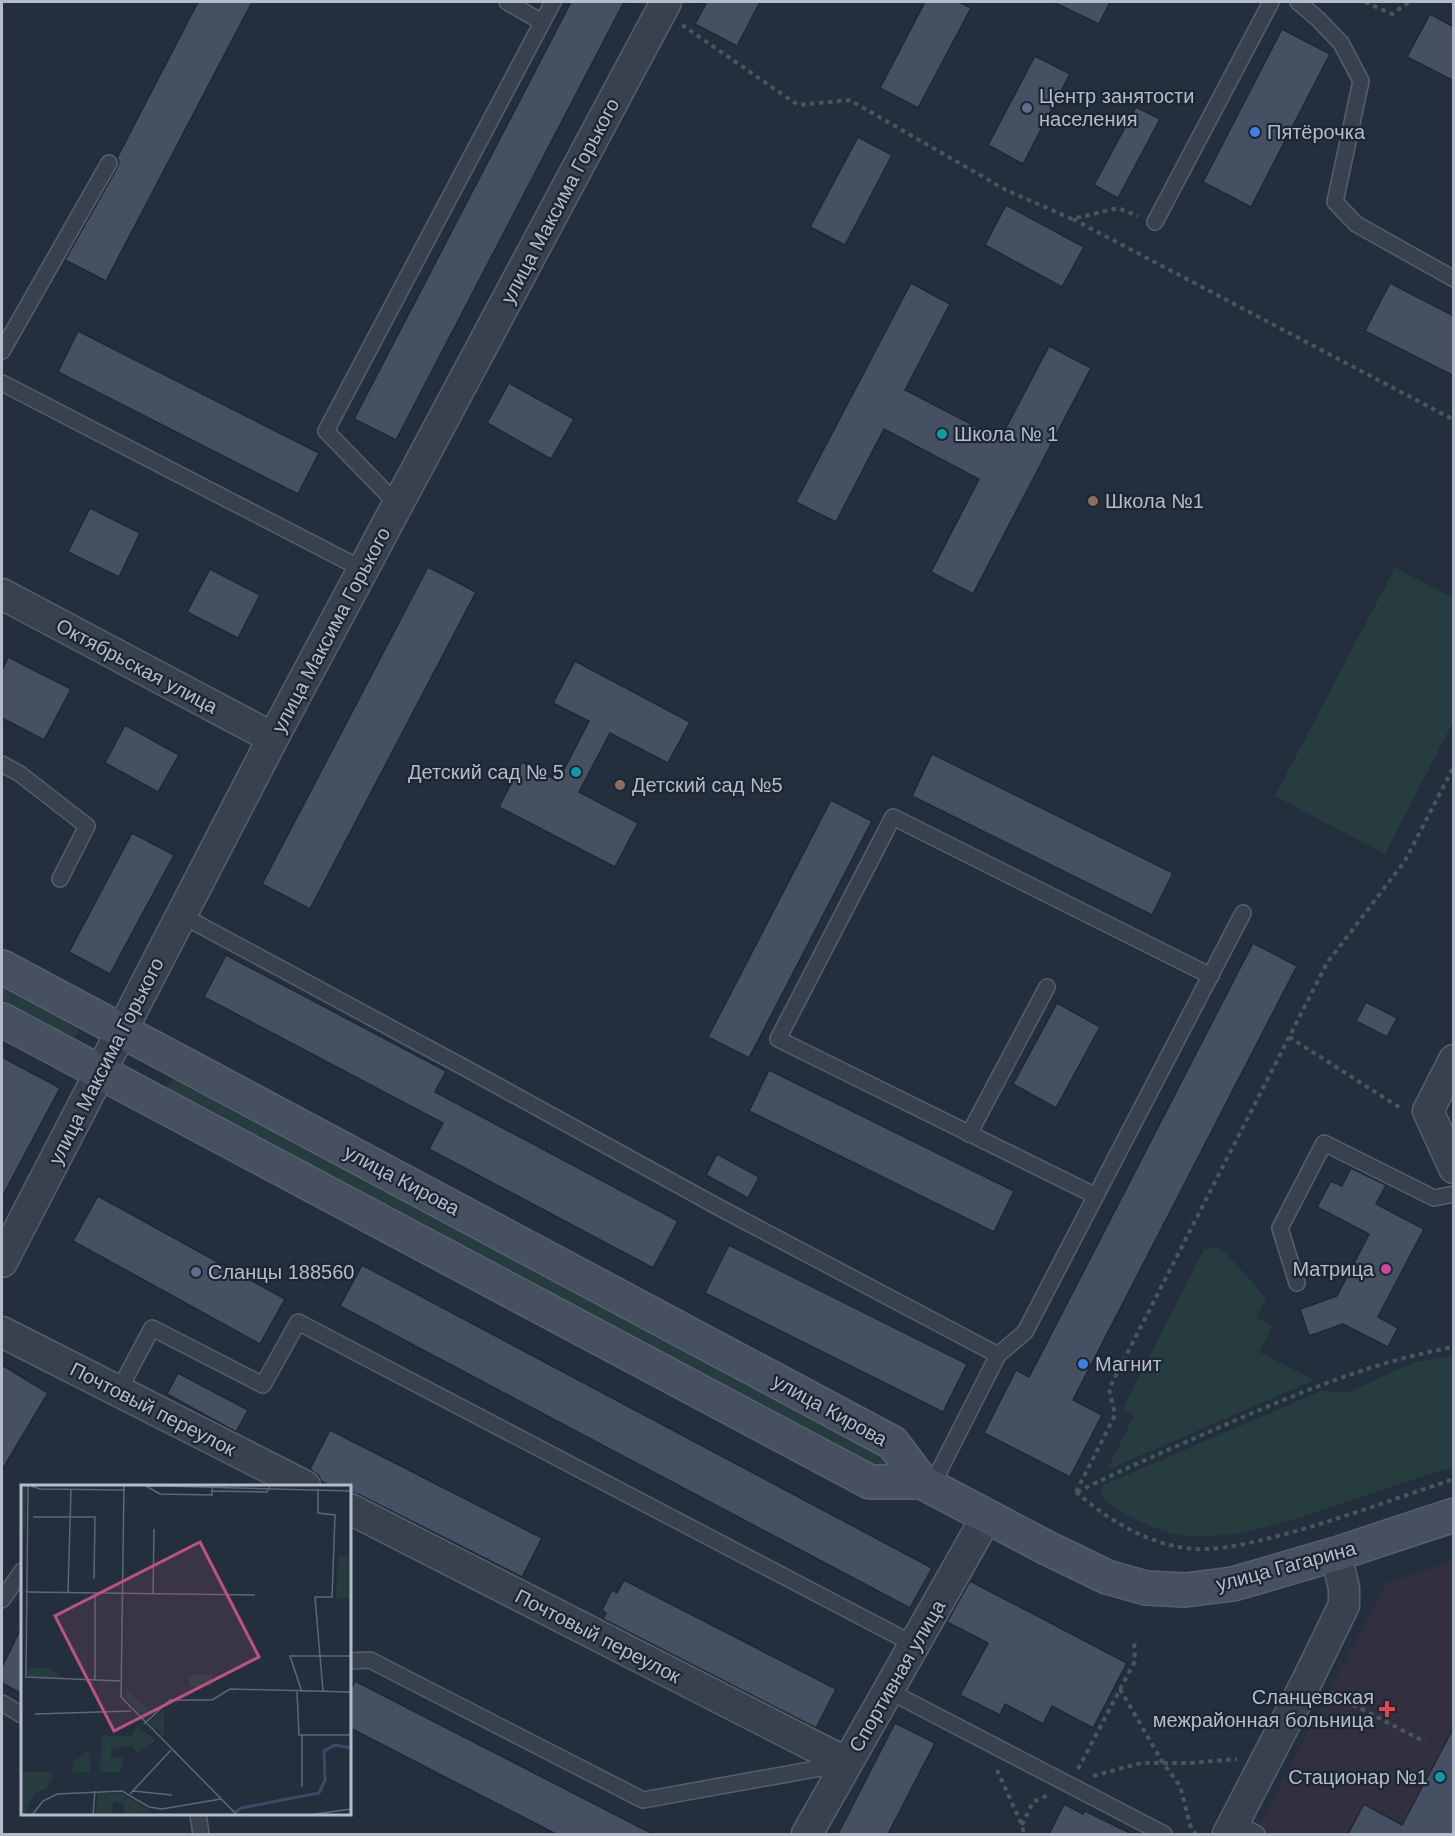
<svg xmlns="http://www.w3.org/2000/svg" width="1455" height="1836" font-family="Helvetica,sans-serif">
  <style>
    .medical { fill: #32303f }
    .green { fill: #263c3f }
    .building { fill: #455162; stroke: #1f2835; stroke-width: 1.5 }
    .lines { fill: none; stroke-linecap: round; stroke-linejoin: round }
    .service-casing { stroke: #565f6c; stroke-width: 18 }
    .minor-casing { stroke: #565f6c; stroke-width: 33 }
    .secondary-casing { stroke: #565f6c; stroke-width: 36 }
    .path { stroke: #44595c; stroke-width: 4; stroke-dasharray: 4.5 4.5; stroke-linecap: butt }
    .service { stroke: #38414e; stroke-width: 15 }
    .minor { stroke: #38414e; stroke-width: 30 }
    .secondary { stroke: #465061; stroke-width: 33 }
    .service-dot { fill: #5c6f8a; stroke: #1d2633; stroke-width: 2 }
    .shop-dot { fill: #3f7fe0; stroke: #1d2633; stroke-width: 2 }
    .culture-dot { fill: #0f9aa8; stroke: #1d2633; stroke-width: 2 }
    .education-dot { fill: #8d6e63; stroke: #1d2633; stroke-width: 2 }
    .hotel-dot { fill: #d1479c; stroke: #1d2633; stroke-width: 2 }
    .health-dot { fill: #e0444e; stroke: #1d2633; stroke-width: 2 }
    .labels { text-anchor: middle; stroke-width: 4.5; stroke-linejoin: round; paint-order: stroke }
    .poi-label { font-size: 20px; fill: #b4bcc9; stroke: #1d2633; text-anchor: start }
    .street-label { font-size: 20px; fill: #b4bcc9; stroke: #1d2633 }
    .inset-river { fill: none; stroke: #394c67; stroke-width: 3 }
    .inset-road { fill: none; stroke: #5e6776; stroke-width: 1.5 }
    .view { fill: #bd5182; fill-opacity: 0.15; stroke: #bd5182; stroke-width: 3 }
    .inset-edge { fill: none; stroke: #b4bcc9; stroke-width: 3 }
  </style>
  <rect width="100%" height="100%" fill="#242f3e"/>
  <polygon class="medical" points="1453,1561 1453,1834 1255,1834 1386,1583"/>
  <g class="green">
    <polygon points="1395,568 1453,598 1453,722 1385,854 1275,796"/>
    <polygon points="2,982 79,1026 78,1034 72,1039 2,1004"/>
    <polygon points="174,1078 180,1080 890,1456 889,1475 166,1092 168,1084"/>
    <polygon points="1215,1247 1227,1254 1266,1298 1256,1318 1272,1326 1259,1352 1314,1380 1107,1470 1134,1416 1123,1408 1204,1250"/>
    <path d="M1453,1356v111c-37,12 -75,24 -113,37 -48,16 -100,35 -151,32 -31,-2 -58,-19 -84,-34l-4,-11 3,-6 217,-94 26,2 68,-31z"/>
  </g>
  <g class="building">
    <polygon points="198,2 252,2 106,281 65,260 117,168 119,162 117,158"/>
    <polygon points="571,2 624,2 396,440 354,419"/>
    <polygon points="707,2 760,2 737,46 695,24"/>
    <polygon points="925,2 959,2 971,8 918,108 880,88"/>
    <polygon points="1053,2 1110,2 1099,24"/>
    <polygon points="1430,14 1454,27 1454,81 1407,57"/>
    <polygon points="1282,29 1330,54 1251,207 1203,182"/>
    <polygon points="1035,56 1070,74 1023,164 988,145"/>
    <polygon points="1136,107 1160,119 1118,198 1094,185"/>
    <polygon points="858,137 892,155 845,245 810,227"/>
    <polygon points="1006,205 1084,247 1062,287 985,245"/>
    <polygon points="911,283 950,304 905,390 1000,439 1049,346 1091,368 973,594 931,572 979,479 884,429 836,522 796,502"/>
    <polygon points="1390,283 1454,316 1454,376 1365,331"/>
    <polygon points="78,331 319,453 298,494 58,372"/>
    <polygon points="509,383 574,419 551,459 487,423"/>
    <polygon points="90,508 140,533 119,577 68,552"/>
    <polygon points="428,567 476,592 310,909 262,884"/>
    <polygon points="210,569 260,595 238,638 187,612"/>
    <polygon points="8,657 71,689 44,740 2,718 2,671"/>
    <polygon points="575,661 690,722 668,763 610,733 579,792 638,823 615,867 499,807 522,762 558,781 589,721 553,703"/>
    <polygon points="125,725 179,755 158,792 105,763"/>
    <polygon points="932,754 1173,873 1152,915 912,796"/>
    <polygon points="831,800 872,821 749,1058 708,1037"/>
    <polygon points="132,833 174,855 110,974 69,952"/>
    <polygon points="1253,943 1297,966 1073,1400 1102,1415 1070,1477 984,1433 1016,1370 1029,1377"/>
    <polygon points="226,955 446,1071 435,1092 678,1221 653,1268 429,1149 443,1123 204,997"/>
    <polygon points="1366,1002 1397,1018 1387,1037 1356,1021"/>
    <polygon points="1057,1003 1100,1027 1056,1108 1013,1084"/>
    <polygon points="2,1057 60,1088 2,1197"/>
    <polygon points="769,1070 1014,1191 994,1232 749,1111"/>
    <polygon points="717,1154 759,1177 748,1198 706,1175"/>
    <polygon points="1351,1168 1386,1185 1376,1204 1424,1229 1378,1317 1398,1328 1388,1347 1343,1324 1309,1336 1300,1309 1337,1296 1369,1234 1317,1207 1331,1181 1342,1186"/>
    <polygon points="98,1196 285,1299 260,1344 73,1241"/>
    <polygon points="729,1245 967,1364 943,1412 705,1293"/>
    <polygon points="362,1265 932,1568 910,1608 340,1306"/>
    <polygon points="2,1365 48,1393 2,1470"/>
    <polygon points="178,1373 248,1410 236,1432 167,1394"/>
    <polygon points="330,1430 542,1538 522,1577 358,1494 350,1492 350,1486 331,1486 321,1481 319,1476 310,1469"/>
    <polygon points="624,1580 836,1689 816,1728 603,1619 606,1613 602,1610 612,1590 617,1593"/>
    <polygon points="970,1581 1127,1663 1093,1728 1052,1706 1043,1724 1005,1704 1000,1715 960,1695 988,1643 947,1622"/>
    <polygon points="22,1626 22,1694 2,1683 2,1667"/>
    <polygon points="355,1681 653,1834 556,1834 350,1728 350,1691"/>
    <polygon points="895,1723 935,1743 888,1834 838,1834"/>
    <polygon points="1454,1727 1454,1834 1348,1834 1364,1804 1402,1825"/>
    <polygon points="1064,1804 1083,1814 1085,1811 1132,1834 1049,1834"/>
  </g>
  <g class="lines">
    <g class="service-casing">
      <g id="service">
        <polyline points="507,2 542,22"/>
        <polyline points="1298,2 1318,19 1341,43 1361,81 1335,202 1356,224 1454,279"/>
        <polyline points="1155,222 1271,2"/>
        <polyline points="2,351 109,163"/>
        <polyline points="2,383 364,570"/>
        <polyline points="398,505 326,431 553,2"/>
        <polyline points="2,764 20,774 87,826 60,879"/>
        <polyline points="181,915 467,1069 720,1208 998,1355"/>
        <polyline points="969,1134 1047,987"/>
        <polyline points="1096,1196 778,1039 893,817 1211,976"/>
        <polyline points="1297,1283 1280,1228 1324,1143 1434,1198 1454,1194"/>
        <polyline points="118,1392 152,1328 263,1385 298,1322 915,1645"/>
        <polyline points="931,1487 998,1355 1025,1332 1243,913"/>
        <polyline points="2,1600 22,1571"/>
        <polyline points="350,1661 370,1660 643,1800 843,1764"/>
        <polyline points="889,1691 1164,1834"/>
        <polyline points="2,1703 22,1715"/>
        <polyline points="198,1814 201,1834"/>
        <polyline points="1234,1822 1257,1834"/>
      </g>
    </g>
    <g class="minor-casing">
      <g id="minor">
        <polyline points="2,594 273,738"/>
        <polyline points="1454,1060 1428,1111 1454,1168"/>
        <polyline points="2,1262 273,738 666,2"/>
        <polyline points="2,1332 305,1486"/>
        <polyline points="350,1509 847,1763"/>
        <polyline points="807,1834 987,1516"/>
        <polyline points="1228,1834 1307,1681 1344,1605 1344,1588 1336,1554"/>
      </g>
    </g>
    <g class="secondary-casing">
      <g id="secondary">
        <polyline points="2,967 893,1443 922,1482 1047,1548 1107,1577 1146,1588 1185,1590 1233,1584 1336,1554 1454,1515"/>
        <polyline points="2,1020 870,1482 922,1482"/>
      </g>
    </g>
    <g class="path">
      <polyline points="1365,2 1392,14 1409,2"/>
      <polyline points="682,25 798,105 850,100 1006,190 1072,219 1118,208 1138,216"/>
      <polyline points="1073,219 1454,420"/>
      <polyline points="1289,1037 1402,1109"/>
      <polyline points="1076,1492 1115,1415 1109,1389 1327,963 1405,861 1454,766"/>
      <path d="M1076,1492c31,27 68,50 109,56 24,4 57,-3 81,-9 64,-16 125,-39 188,-60"/>
      <path d="M1077,1492c44,-22 89,-41 134,-61 78,-34 158,-69 243,-84"/>
      <polyline points="1120,1689 1163,1763 1180,1786 1191,1828 1196,1834"/>
      <polyline points="1329,1692 1425,1742"/>
      <polyline points="1078,1769 1135,1661 1134,1640"/>
      <polyline points="997,1770 1022,1825 1024,1834"/>
      <polyline points="1093,1776 1141,1763 1191,1763 1237,1759"/>
      <polyline points="1022,1825 1033,1802 1048,1795"/>
    </g>
    <use href="#service" class="service"/>
    <use href="#minor" class="minor"/>
    <use href="#secondary" class="secondary"/>
  </g>
  <g class="service-dot">
    <circle cx="1027" cy="108" r="6"/>
    <circle cx="196" cy="1272" r="6"/>
  </g>
  <g class="shop-dot">
    <circle cx="1255" cy="132" r="6"/>
    <circle cx="1083" cy="1364" r="6"/>
  </g>
  <g class="culture-dot">
    <circle cx="942" cy="434" r="6"/>
    <circle cx="576" cy="772" r="6"/>
    <circle cx="1440" cy="1777" r="6"/>
  </g>
  <g class="education-dot">
    <circle cx="1093" cy="501" r="6"/>
    <circle cx="620" cy="785" r="6"/>
  </g>
  <circle class="hotel-dot" cx="1386" cy="1269" r="6"/>
  <path class="health-dot" d="M1384 1700h6v6h6v6h-6v6h-6v-6h-6v-6h6z"/>
  <g class="labels">
    <g class="poi-label">
      <text x="1039" y="103">Центр занятости<tspan x="1039" dy="23">населения</tspan></text>
      <text x="1267" y="139">Пятёрочка</text>
      <text x="954" y="441">Школа № 1</text>
      <text x="1105" y="508">Школа №1</text>
      <text x="564" y="779" text-anchor="end">Детский сад № 5</text>
      <text x="632" y="792">Детский сад №5</text>
      <text x="1374" y="1276" text-anchor="end">Матрица</text>
      <text x="208" y="1279">Сланцы 188560</text>
      <text x="1095" y="1371">Магнит</text>
      <text x="1374" y="1704" text-anchor="end">Сланцевская<tspan x="1374" dy="23">межрайонная больница</tspan></text>
      <text x="1428" y="1784" text-anchor="end">Стационар №1</text>
    </g>
    <g class="street-label">
      <text transform="translate(560 201) rotate(-62)" y="7">улица Максима Горького</text>
      <text transform="translate(331 630) rotate(-62)" y="7">улица Максима Горького</text>
      <text transform="translate(137 666) rotate(28)" y="7">Октябрьская улица</text>
      <text transform="translate(106 1061) rotate(-63)" y="7">улица Максима Горького</text>
      <text transform="translate(402 1180) rotate(28)" y="7">улица Кирова</text>
      <text transform="translate(153 1409) rotate(27)" y="7">Почтовый переулок</text>
      <text transform="translate(830 1410) rotate(29)" y="7">улица Кирова</text>
      <text transform="translate(1286 1566) rotate(-15)" y="7">улица Гагарина</text>
      <text transform="translate(598 1636) rotate(27)" y="7">Почтовый переулок</text>
      <text transform="translate(897 1676) rotate(-60)" y="7">Спортивная улица</text>
    </g>
  </g>
  <g transform="translate(21 1485)">
    <rect width="330" height="330" fill="#242f3e"/>
    <path d="M0,1l5,1v43h-5zM317,71h13v42h-15zM28,182l14,11 -35,-2v-8zM168,190h23v11h-23zM105,205l27,23 -7,7 -19,-22zM143,224v28l-15,-15zM116,240l18,16 -18,13 -4,-8 -22,2v9l13,1 -4,14h-20l1,-37 31,2zM68,265l1,23 -17,-1 -1,-9zM0,287h31l1,5 -7,12 -11,3 -11,23h-3zM77,308h23l29,18 -27,4 1,-12 -10,-1 -4,13h-15z" fill="#263c3f"/>
    <path class="inset-river" d="M214,328l6,-5 78,-15 6,-13 -1,-29 11,-6 16,3"/>
    <path class="inset-road" d="M7,0l-2,192 94,4M7,0l12,4 85,1M103,0l-3,212 116,118M108,0l222,6M125,1l14,8 52,1v-8M297,4v24l17,2 -3,82h-17l8,94M191,6l55,1 3,-5M12,32h62l-1,62M5,107l229,3M47,108l3,-104M132,108l1,-64M74,195v-87M276,207l2,43h52M281,207l-12,-36h61M14,229l96,-3M123,239l26,-24h42l18,-11 121,3M281,250v52M112,306l39,4M109,309l41,-44M11,330l11,-14 14,-7 65,-3 27,16 13,2 59,-10M72,330l2,-24M288,330l42,-6"/>
    <path class="view" d="M179,57l59,115 -145,74 -59,-115z"/>
    <rect width="330" height="330" class="inset-edge"/>
  </g>
  <rect width="1455" height="1836" fill="none" stroke="#b4bcc9" stroke-width="6"/>
</svg>
